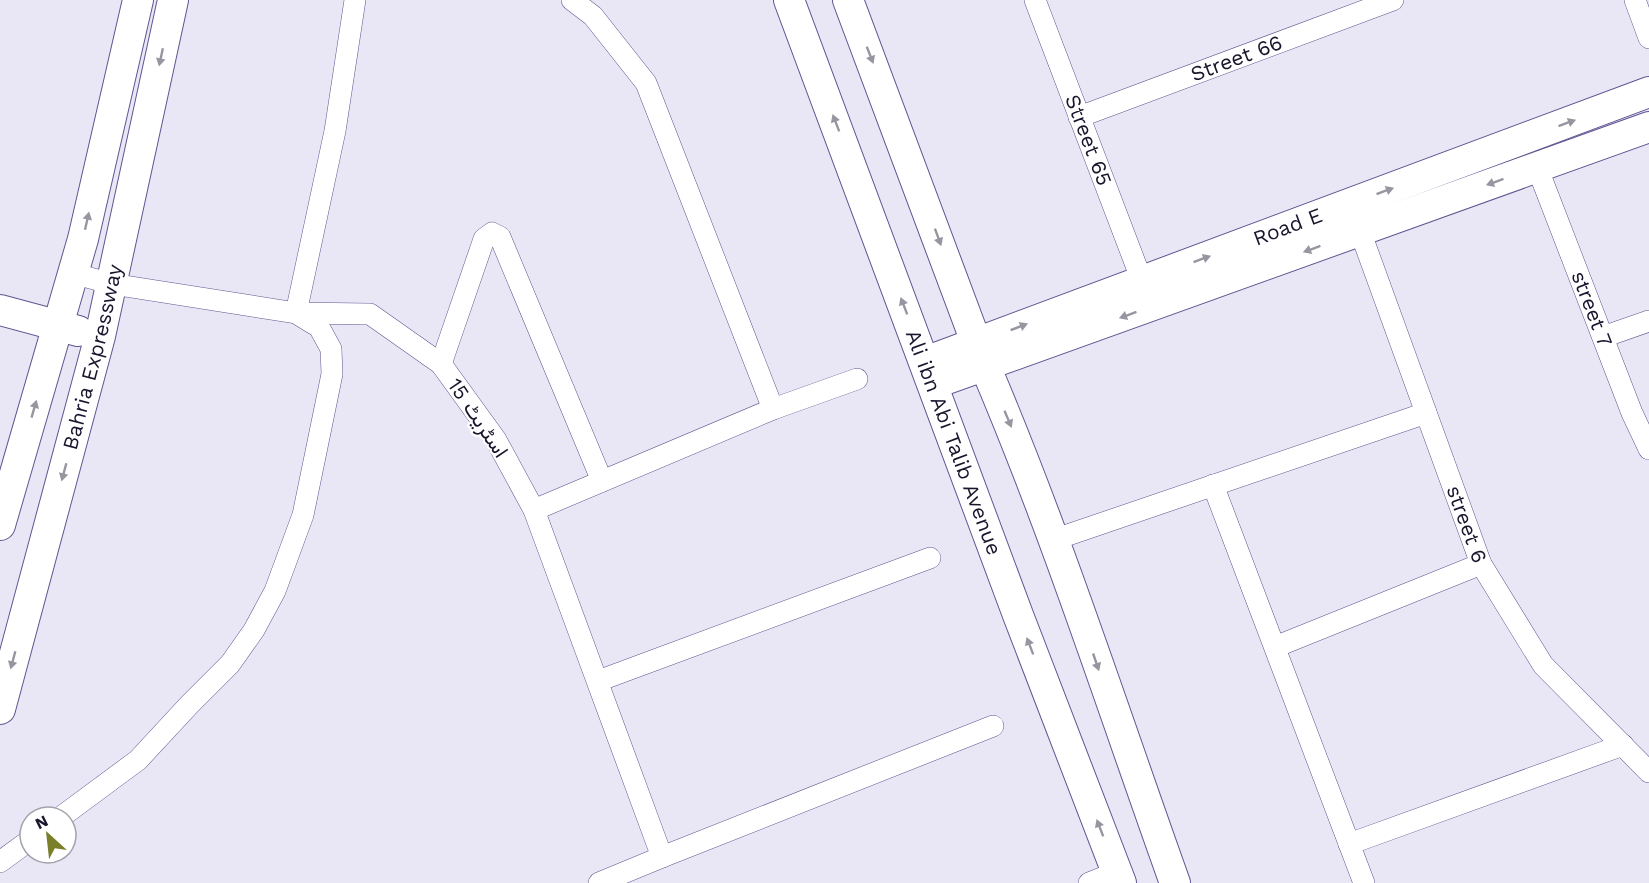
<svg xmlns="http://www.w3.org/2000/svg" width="1649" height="883" font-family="'Work Sans',Vazirmatn,sans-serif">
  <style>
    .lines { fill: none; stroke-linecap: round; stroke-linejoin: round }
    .street-casing { stroke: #625491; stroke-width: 22 }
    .secondary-casing { stroke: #625491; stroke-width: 32 }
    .street { stroke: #fff; stroke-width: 21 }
    .secondary { stroke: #fff; stroke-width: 30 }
    .oneway { fill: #9895a0 }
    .labels { text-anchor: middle; stroke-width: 4.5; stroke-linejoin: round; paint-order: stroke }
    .street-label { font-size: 21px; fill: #1a142d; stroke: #fff }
  </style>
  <rect width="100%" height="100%" fill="#e9e7f5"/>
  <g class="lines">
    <g class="street-casing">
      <g id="street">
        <polyline points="355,0 335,131 296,313 370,314 441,364 496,440 534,510 662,857 599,883"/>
        <polyline points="572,0 593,16 646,83 773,409"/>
        <path id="s1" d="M1035,0l107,281"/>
        <polyline points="1635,0 1649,38"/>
        <path id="s2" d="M1079,117l314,-117"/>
        <path id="s3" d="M1537,167l95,246 17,36"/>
        <path id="s4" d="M1360,231l121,333 62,101 106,107"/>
        <polyline points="1603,337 1649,321"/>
        <polyline points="441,364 484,239 492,233 500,237 602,481"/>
        <polyline points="1213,485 1364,883"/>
        <polyline points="534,510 773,409 857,379"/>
        <polyline points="1053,540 1426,413"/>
        <polyline points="1275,647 1481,564"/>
        <polyline points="598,681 930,558"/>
        <polyline points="61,817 138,760 189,705 230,664 254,630 275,591 303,515 332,374 331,349 319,327 296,313 112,284 72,273"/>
        <polyline points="1349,844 1623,745"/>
        <polyline points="662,857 993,726"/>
        <polyline points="0,862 30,840"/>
        <polyline points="1089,883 1117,872"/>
      </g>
    </g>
    <g class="secondary-casing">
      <g id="secondary">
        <path id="s5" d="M789,0l229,615 103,268"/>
        <path d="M848,0l137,366c72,169 128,344 190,517"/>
        <polyline points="0,310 78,331"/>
        <path id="s6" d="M925,362l724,-270"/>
        <polyline points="933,384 1649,127"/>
        <polyline points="0,525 83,239 138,0"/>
        <path id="s7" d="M0,709l100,-373 73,-336"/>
      </g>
    </g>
    <use href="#street" class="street"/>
    <use href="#secondary" class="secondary"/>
  </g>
  <defs><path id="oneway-solid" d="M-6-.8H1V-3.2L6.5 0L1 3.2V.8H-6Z" transform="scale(1.5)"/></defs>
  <g class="oneway">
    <use href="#oneway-solid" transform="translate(870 55) rotate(69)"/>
    <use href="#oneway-solid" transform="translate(161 57) rotate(102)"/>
    <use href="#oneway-solid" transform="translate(836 123) rotate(-111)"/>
    <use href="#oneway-solid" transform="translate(1567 123) rotate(-20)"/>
    <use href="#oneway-solid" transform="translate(1495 182) rotate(160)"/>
    <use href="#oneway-solid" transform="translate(1385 191) rotate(-20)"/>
    <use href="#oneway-solid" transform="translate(87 221) rotate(-77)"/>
    <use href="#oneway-solid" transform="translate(938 237) rotate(70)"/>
    <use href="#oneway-solid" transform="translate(1312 249) rotate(160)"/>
    <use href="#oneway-solid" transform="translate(1202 259) rotate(-20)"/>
    <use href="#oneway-solid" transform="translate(904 306) rotate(-111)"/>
    <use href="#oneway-solid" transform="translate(1128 315) rotate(160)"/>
    <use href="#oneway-solid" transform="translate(1019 327) rotate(-21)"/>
    <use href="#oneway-solid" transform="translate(34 409) rotate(-74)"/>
    <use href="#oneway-solid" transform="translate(1008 419) rotate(67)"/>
    <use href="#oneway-solid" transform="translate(64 472) rotate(105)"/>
    <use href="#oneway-solid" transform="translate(1030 646) rotate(-111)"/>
    <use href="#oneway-solid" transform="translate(13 660) rotate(105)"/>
    <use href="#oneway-solid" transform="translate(1096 662) rotate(71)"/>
    <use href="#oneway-solid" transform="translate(1100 828) rotate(-111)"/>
  </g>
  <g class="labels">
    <g class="street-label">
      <text dy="7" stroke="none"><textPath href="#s2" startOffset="168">Street 66</textPath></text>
      <text dy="7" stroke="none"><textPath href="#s1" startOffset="150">Street 65</textPath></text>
      <text dy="7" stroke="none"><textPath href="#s6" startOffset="387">Road E</textPath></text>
      <text dy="7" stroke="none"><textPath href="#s3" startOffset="152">street 7</textPath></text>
      <text dy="7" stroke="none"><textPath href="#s7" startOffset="364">Bahria Expressway</textPath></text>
      <text transform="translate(478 418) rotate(56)" y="7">اسٹریٹ 15</text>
      <text dy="7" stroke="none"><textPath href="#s5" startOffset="472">Ali ibn Abi Talib Avenue</textPath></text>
      <text dy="7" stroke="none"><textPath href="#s4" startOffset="312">street 6</textPath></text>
    </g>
  </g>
  <g transform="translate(48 835) rotate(333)"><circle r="28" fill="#ffffff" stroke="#a3a1ab" stroke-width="1.5"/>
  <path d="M0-4.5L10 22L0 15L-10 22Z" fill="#7a7f29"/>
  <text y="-9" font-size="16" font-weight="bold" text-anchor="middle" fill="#1a142d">N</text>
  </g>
</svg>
